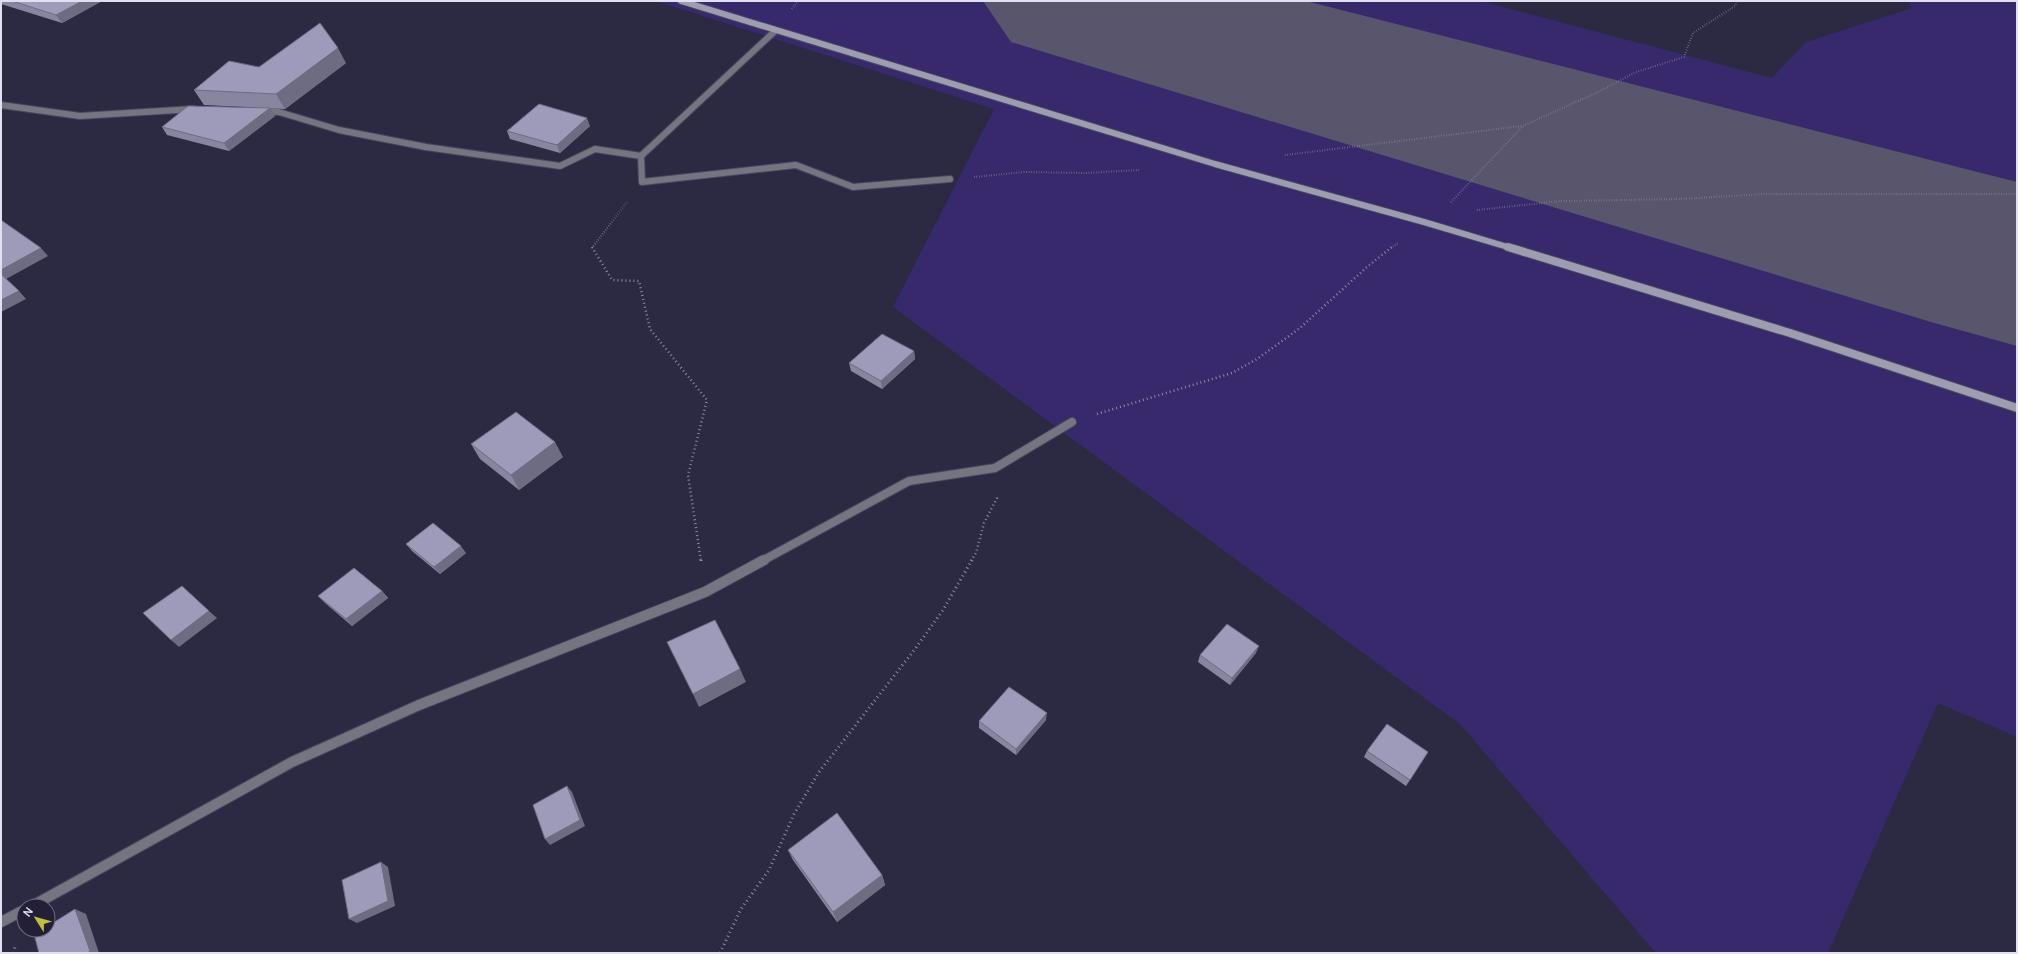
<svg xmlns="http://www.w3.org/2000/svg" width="2018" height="954" font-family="Manrope,sans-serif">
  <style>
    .green { fill: #38296d }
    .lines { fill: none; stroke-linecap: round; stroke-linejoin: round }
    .runway { fill: #58556c; fill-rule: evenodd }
    .minor-far2-casing { stroke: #49465e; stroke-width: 8 }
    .minor-far1-casing { stroke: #49465e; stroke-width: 10 }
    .minor-casing { stroke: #49465e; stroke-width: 12 }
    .secondary-far1-casing { stroke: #49465e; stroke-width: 8 }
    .secondary-casing { stroke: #49465e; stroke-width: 10 }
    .path-far2 { stroke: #8d8b9f; stroke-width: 2; stroke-dasharray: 0.5 2; stroke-linecap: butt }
    .path-far1 { stroke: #8d8b9f; stroke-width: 2.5; stroke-dasharray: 1 3; stroke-linecap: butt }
    .path { stroke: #8d8b9f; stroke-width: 3; stroke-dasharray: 1 3.5; stroke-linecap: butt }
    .minor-far2 { stroke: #757481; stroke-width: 6 }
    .minor-far1 { stroke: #757481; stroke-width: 8 }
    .minor { stroke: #757481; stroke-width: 10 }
    .secondary-far1 { stroke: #9e9cb1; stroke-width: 6 }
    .secondary { stroke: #9e9cb1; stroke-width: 8 }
    .wall { fill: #87859f }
    .shaded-wall { fill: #6e6c82 }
    .building { fill: #9d9bb9; stroke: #6e6c82 }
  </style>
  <rect width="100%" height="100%" fill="#2c2942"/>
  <polygon class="green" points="656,1 1481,1 1772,78 1806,42 1912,8 1909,1 2017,1 2017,737 1938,703 1828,953 1656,953 1461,725 893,307 994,109"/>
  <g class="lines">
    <polygon class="runway" points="983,1 1306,1 2017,182 2017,346 1931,322 1011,42"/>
    <g class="minor-far2-casing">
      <g id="minor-far2">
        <polyline points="1,105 80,116 193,109"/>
        <polyline points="263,111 279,112 339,130 426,147 560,166 595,149 641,156 642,182 796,165 853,187 950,179"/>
        <polyline points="641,156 775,31"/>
      </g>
    </g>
    <g class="minor-far1-casing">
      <polyline id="minor-far1" points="762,561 909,481 995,468 1072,422"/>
    </g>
    <g class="minor-casing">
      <g id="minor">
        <polyline points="32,906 292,762 419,705 705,592 764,560"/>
        <polyline points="1,922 24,910"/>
      </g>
    </g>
    <g class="secondary-far1-casing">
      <polyline id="secondary-far1" points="681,1 1215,164 1424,222 1511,248"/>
    </g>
    <g class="secondary-casing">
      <polyline id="secondary" points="1508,247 1790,333 2017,408"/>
    </g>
    <g class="path-far2">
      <polyline points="792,9 798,1"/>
      <polyline points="1285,155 1522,126"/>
      <polyline points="974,177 1025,172 1086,173 1139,170"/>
      <polyline points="1451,202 1523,126 1598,92 1636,72 1684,57 1693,33 1735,6 1737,1"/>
      <polyline points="1477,210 1562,201 1680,199 1765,194 2017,194"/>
      <polyline points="592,248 627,202"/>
      <polyline points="1391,248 1398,243"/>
    </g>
    <g class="path-far1">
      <polyline points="592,247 612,280 639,281 650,329 707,400 688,475 701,561"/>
      <polyline points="1097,414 1232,373 1257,359 1300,328 1367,267 1392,247"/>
      <polyline points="971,561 976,553 984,523 997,498 996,495"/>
    </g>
    <g class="path">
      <polyline points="701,560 701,562"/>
      <polyline points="14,953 15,946"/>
      <polyline points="720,953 741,909 769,870 794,814 819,772 915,649 943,610 972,560"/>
    </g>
    <use href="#minor-far2" class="minor-far2"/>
    <use href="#minor-far1" class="minor-far1"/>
    <use href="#minor" class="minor"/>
    <use href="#secondary-far1" class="secondary-far1"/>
    <use href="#secondary" class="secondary"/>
  </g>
  <g class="wall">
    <polygon points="1,1 102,1 62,23 1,4"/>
    <polygon points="346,63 285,109 204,105 194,90"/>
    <polygon points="275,116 229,151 167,135 162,127"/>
    <polygon points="590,126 560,153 510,139 507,131"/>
    <polygon points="914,351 915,359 882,389 851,371 849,363"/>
    <polygon points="471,444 563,457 519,490 480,459"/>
    <polygon points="406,544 466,553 440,574 412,551"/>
    <polygon points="382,591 388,598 352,626 325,603 318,596"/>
    <polygon points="1256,653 1230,685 1198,662 1200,655"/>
    <polygon points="1046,720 1016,755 979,728 979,721"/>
    <polygon points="1367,751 1410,780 1406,786 1364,757"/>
    <polygon points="788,850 882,875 885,885 837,922 793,860"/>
  </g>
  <g class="shaded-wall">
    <polygon points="82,1 102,1 62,23 56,15"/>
    <polygon points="338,48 346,63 285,109 276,94"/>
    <polygon points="270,108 275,116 229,151 224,143"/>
    <polygon points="587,118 590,126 560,153 557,145"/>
    <polygon points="41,248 48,256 6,279 1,274 1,270"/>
    <polygon points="19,291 26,299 1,312 1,300"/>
    <polygon points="914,351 915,359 882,389 881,381"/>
    <polygon points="555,442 563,457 519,490 511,475"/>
    <polygon points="461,546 466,553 440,574 434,567"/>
    <polygon points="382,591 388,598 352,626 346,619"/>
    <polygon points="209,611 217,618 179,647 171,640"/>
    <polygon points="1259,646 1256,653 1230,685 1232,678"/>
    <polygon points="740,669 746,682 699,707 693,694"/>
    <polygon points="1047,713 1046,720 1016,755 1016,749"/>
    <polygon points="567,786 572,792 585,826 550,845 545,839"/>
    <polygon points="381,862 388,867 395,906 357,923 349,919"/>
    <polygon points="882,875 885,885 837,922 833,912"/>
    <polygon points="75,909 86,914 99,953 87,953"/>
  </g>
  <g class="building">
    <polygon points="12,1 82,1 56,15"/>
    <polygon points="320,23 338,48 276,94 194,90 229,61 259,67"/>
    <polygon points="539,104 587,118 557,145 507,131"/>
    <polygon points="188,106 270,108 224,143 162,127"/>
    <polygon points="1,220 41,248 1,270"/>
    <polygon points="1,274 19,291 1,300"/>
    <polygon points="882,334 914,351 881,381 849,363"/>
    <polygon points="516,412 555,442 511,475 471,444"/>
    <polygon points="433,523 461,546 434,567 406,544"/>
    <polygon points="354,568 382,591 346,619 318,596"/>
    <polygon points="182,586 209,611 171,640 143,613"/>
    <polygon points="715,620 740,669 693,694 667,642"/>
    <polygon points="1227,624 1259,646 1232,678 1200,655"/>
    <polygon points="1009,687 1047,713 1016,749 979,721"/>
    <polygon points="1387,724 1428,752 1410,780 1367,751"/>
    <polygon points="567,786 580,820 545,839 533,805"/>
    <polygon points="837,813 882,875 833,912 788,850"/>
    <polygon points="381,862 388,901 349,919 342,880"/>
    <polygon points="75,909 90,951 87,953 39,953 34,934 41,930 48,930 48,926"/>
  </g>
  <rect width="2018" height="954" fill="none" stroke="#e1e0f0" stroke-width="4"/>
  <g transform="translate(36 918) rotate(307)"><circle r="19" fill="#231f37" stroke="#6f6c81"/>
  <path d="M0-3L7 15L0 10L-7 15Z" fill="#bebf42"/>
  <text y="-6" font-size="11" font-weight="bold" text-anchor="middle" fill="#e1e0f0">N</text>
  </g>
</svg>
